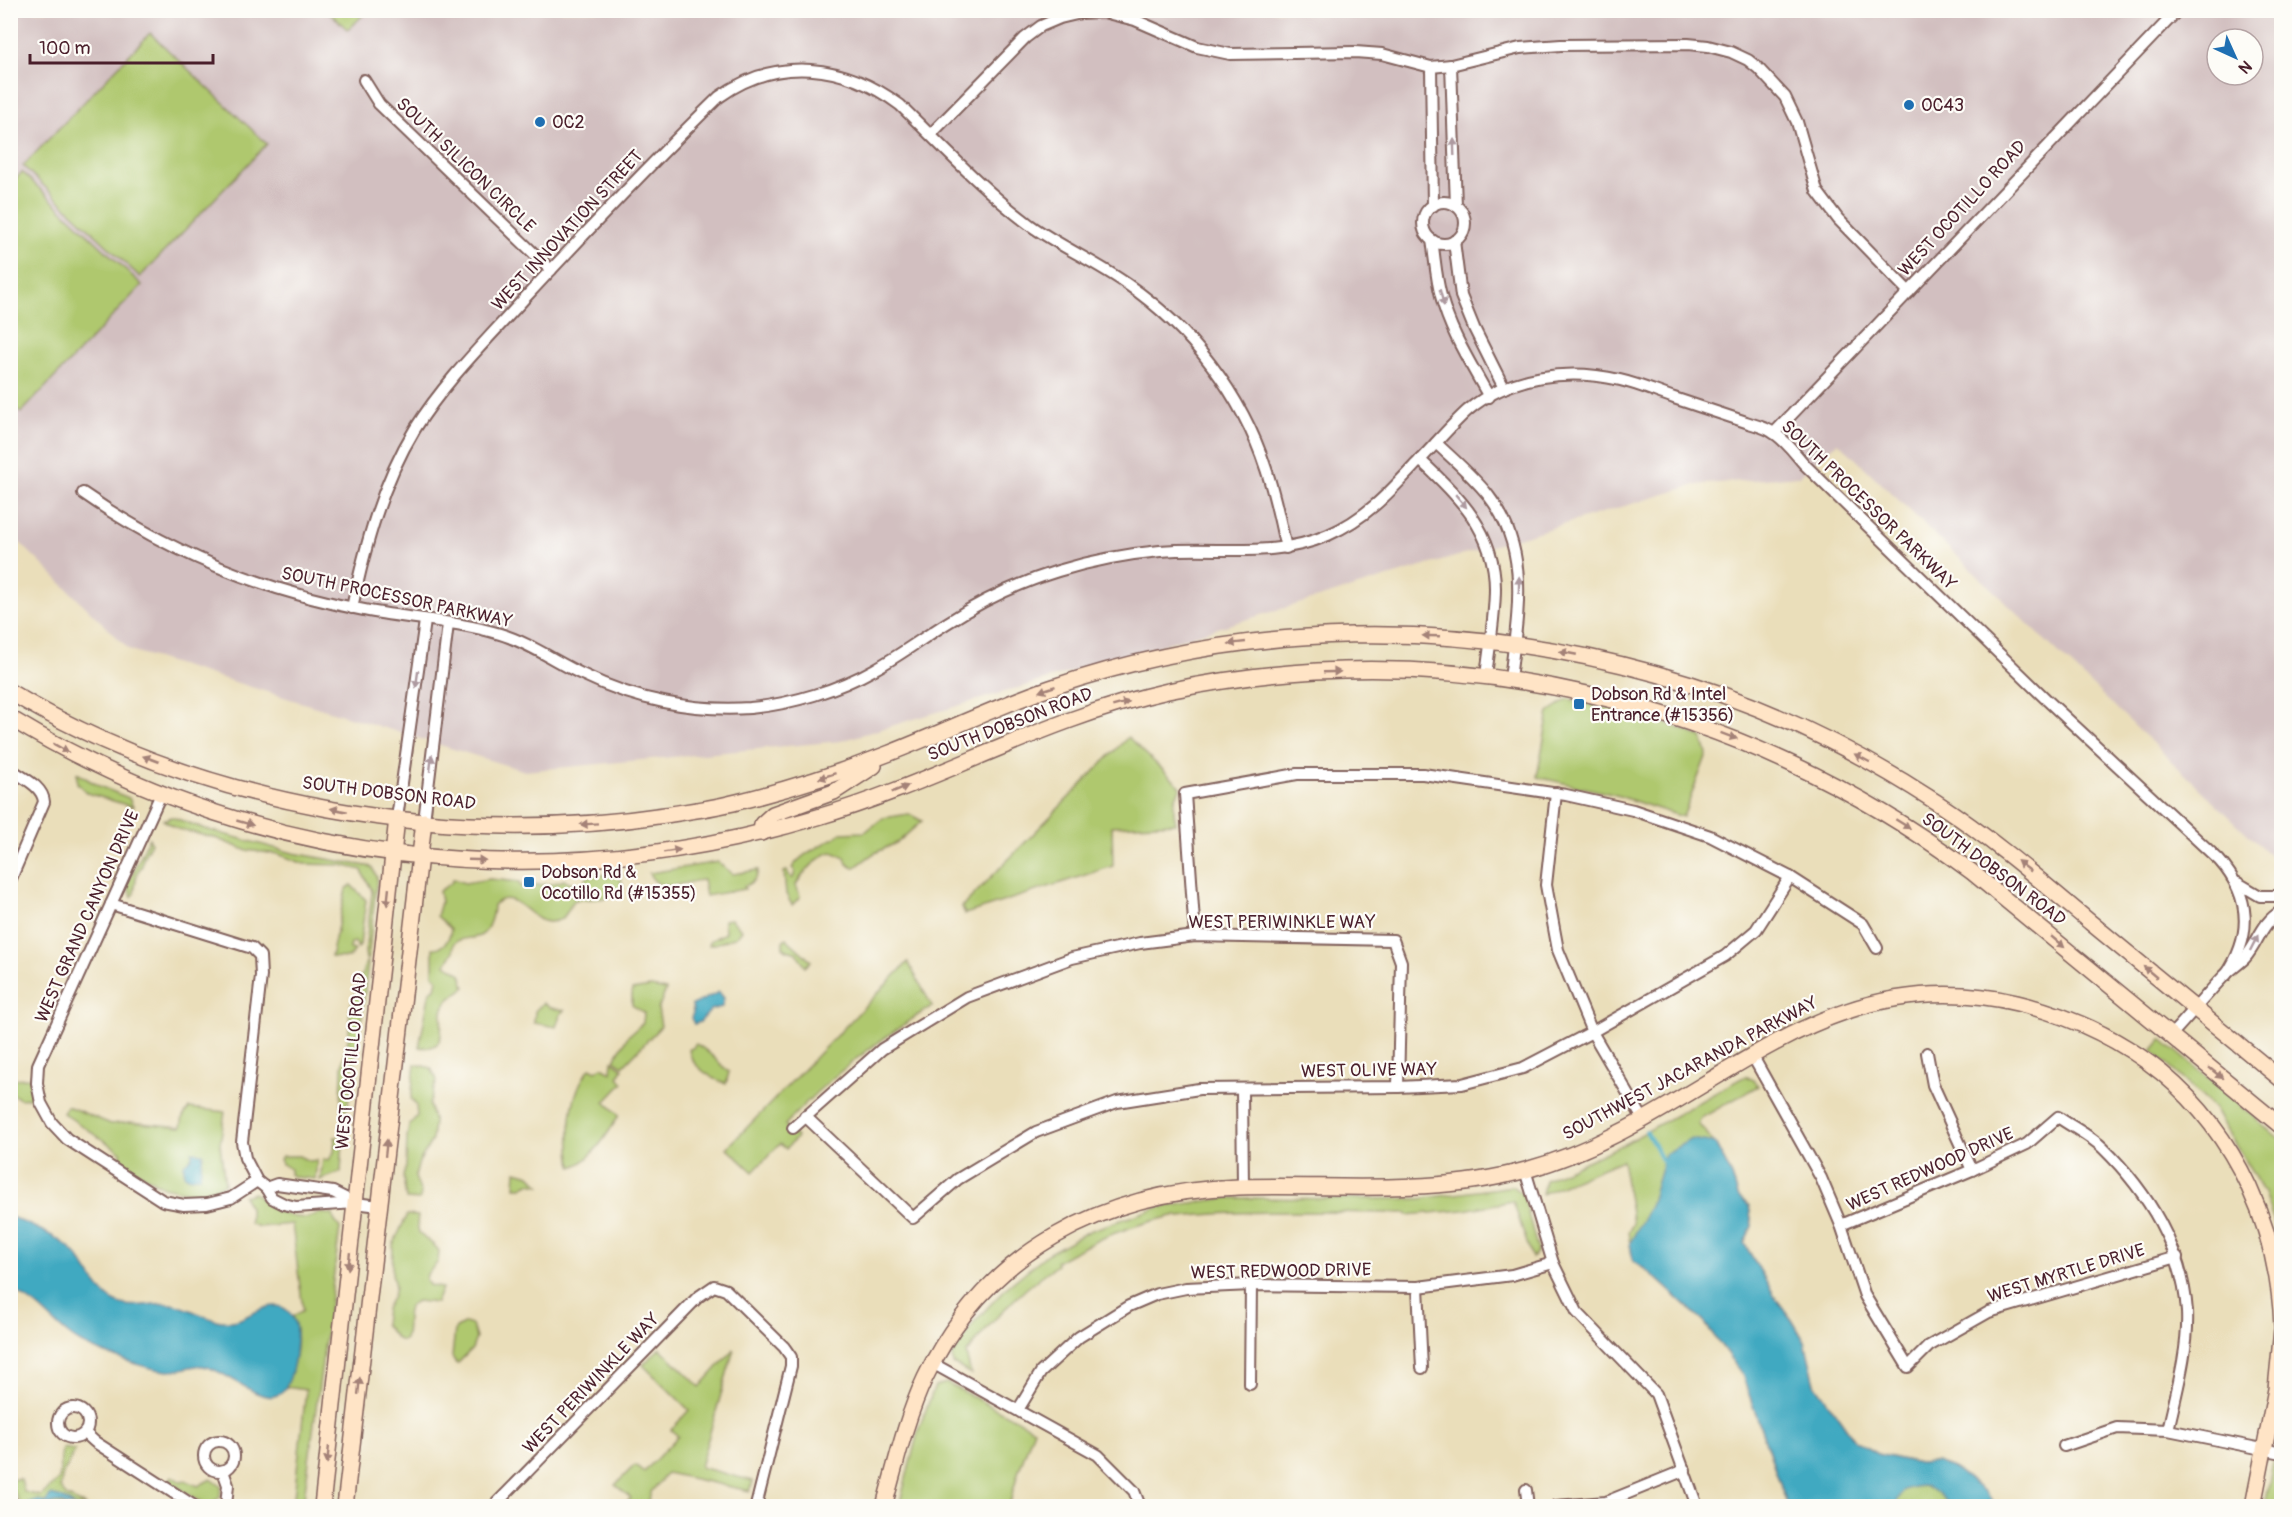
<svg xmlns="http://www.w3.org/2000/svg" width="2292" height="1517" font-family="Pangolin,sans-serif">
  <style>
    .industrial { fill: #d2bfc0; fill-rule: evenodd }
    .green { fill: #afc86e; stroke: #7c744c; stroke-width: 1.5 }
    .water { fill: #41a9c1; stroke: #466476; stroke-width: 1.5 }
    .lines { fill: none; stroke-linecap: round; stroke-linejoin: round }
    .stream { stroke: #41a9c1; stroke-width: 4 }
    .street-casing { stroke: #82625d; stroke-width: 14 }
    .secondary-casing { stroke: #82625d; stroke-width: 18 }
    .street { stroke: #fff; stroke-width: 10 }
    .secondary { stroke: #ffe4c6; stroke-width: 15 }
    .oneway { fill: #ae9aa0 }
    .oneway2 { fill: #a48278 }
    .poi-dot { fill: #1f6fb2; stroke: #fdfcf7; stroke-width: 2 }
    .labels { text-anchor: middle; stroke-width: 4.5; stroke-linejoin: round; paint-order: stroke }
    .poi-label { font-size: 18px; fill: #4a1f2b; stroke: #fdfcf7; text-anchor: start }
    .street-label { font-size: 18px; fill: #4a1f2b; stroke: #fdfcf7 }
  </style>
  <rect width="100%" height="100%" fill="#fdfcf7"/>
  <filter id="ink" filterUnits="userSpaceOnUse"><feTurbulence type="fractalNoise" baseFrequency=".0167" numOctaves="2"/><feDisplacementMap in="SourceGraphic" scale="12" xChannelSelector="R" yChannelSelector="G"/><feConvolveMatrix kernelMatrix="1 2 1 2 8 2 1 2 1" color-interpolation-filters="sRGB"/></filter>
  <filter id="wash" filterUnits="userSpaceOnUse"><feTurbulence type="fractalNoise" baseFrequency=".008" numOctaves="4" result="noise"/><feDisplacementMap in="SourceGraphic" scale="24" xChannelSelector="R" yChannelSelector="G"/><feGaussianBlur stdDeviation="1.35" result="paint"/><feColorMatrix in="noise" values="0 0 0 0 0 0 0 0 0 0 0 0 0 0 0 0 0 1.4 0 .05"/><feComposite in="paint" operator="in"/></filter>
  <g filter="url(#wash)">
    <rect width="100%" height="100%" fill="#eadeba"/>
    <path class="industrial" d="M10,11h2271v855l-443,-424 -39,34 -104,9 -854,256 -316,30 -395,-121 -119,-116zM2217,39h36v36h-36z"/>
    <g class="green">
      <polygon points="328,11 367,11 348,30"/>
      <polygon points="150,33 267,144 140,277 23,166"/>
      <polygon points="22,172 142,285 21,413 10,403 10,185"/>
      <polygon points="1568,699 1646,716 1702,737 1707,754 1683,817 1616,795 1537,777 1549,712"/>
      <path d="M1128,737l53,50c-8,14 -9,21 -5,36l-64,3 1,40 -148,48 -3,-7z"/>
      <polygon points="77,773 99,786 129,798 133,807 87,793 77,783"/>
      <path d="M909,814l13,7 -24,21 -25,12 -19,14 -7,-4 -2,-7 -13,-5c-12,2 -30,22 -36,33l4,12 -8,8 -6,-11 -2,-22 3,-1 4,7h2l2,-7 -3,-3c12,-18 33,-22 49,-35l24,-1 18,-14z"/>
      <path d="M172,817l33,12 88,24 79,14 5,11 -1,10 -8,72 -2,-1 -1,-7 7,-59c0,-8 -8,-13 -10,-23l-21,-5 -37,-1 -26,-10 -33,-4 -30,-12 -37,-9 -15,-9z"/>
      <polygon points="149,838 151,843 143,858 142,866 137,873 134,894 132,897 127,885"/>
      <path d="M718,862l15,12 25,-4c-1,9 -6,13 -14,16l1,3 -39,7 -3,-16c-18,1 -44,16 -54,-7z"/>
      <path d="M620,874l3,15 -16,9 -32,2c-6,5 -7,15 -14,19 -29,16 -43,-37 -68,-14 0,8 -1,12 -4,19 -7,21 -22,9 -35,19l-1,9 -7,12 15,10 4,13c-6,7 -17,10 -21,19 -8,13 9,46 -25,41l11,-56 5,-3 2,-9 -4,-5v-26c12,0 16,-8 18,-19l-14,-13 4,-14 -2,-11 12,-8 2,-4 12,4 25,-4 29,3 1,4 32,-2 12,-4 13,5 8,-4 2,-5z"/>
      <polygon points="351,885 366,900 360,945 358,948 355,942 351,943 350,949 355,950 349,958 331,957 346,889"/>
      <path d="M731,919l11,11 -4,5c-4,3 -24,10 -29,10l1,-4 15,-8 -1,-13z"/>
      <polygon points="786,938 811,961 805,967 797,953 787,950 783,947 783,941"/>
      <polygon points="366,962 368,963 362,1016 347,1110 341,1109 342,1066 349,1036 350,1009"/>
      <path d="M908,962l24,44c-53,34 -105,71 -147,119l12,12 -11,12 -6,-5 -27,28 -26,-24z"/>
      <polygon points="651,987 666,990 658,1009 661,1026 623,1066 614,1060 628,1036 643,1023 644,1013 632,1005 632,990"/>
      <polygon points="543,1003 550,1008 564,1010 560,1015 556,1027 534,1023 535,1011"/>
      <polygon points="2162,1039 2281,1140 2281,1241 2264,1193 2213,1107 2152,1051"/>
      <path d="M695,1044c8,1 26,21 34,28l-3,12c-14,-6 -36,-18 -37,-35l4,-1z"/>
      <path d="M612,1061l11,8 -5,8 5,6 -18,19 14,13c-10,17 -28,47 -47,52 -5,-32 -3,-73 18,-99l6,3 6,-4 9,5z"/>
      <polygon points="415,1064 431,1068 437,1080 429,1104 434,1122 432,1140 419,1162 415,1177 421,1193 420,1200 406,1199 403,1176 406,1167 407,1137 409,1126 417,1116 416,1105 411,1099"/>
      <polygon points="1745,1076 1754,1080 1758,1086 1701,1118 1698,1124 1706,1132 1712,1142 1715,1143 1732,1176 1738,1196 1749,1206 1752,1226 1744,1243 1777,1300 1792,1320 1805,1342 1815,1384 1855,1441 1877,1454 1918,1463 1935,1462 1955,1469 1985,1492 1997,1506 1788,1506 1742,1374 1705,1323 1649,1272 1633,1261 1628,1232 1633,1224 1622,1160 1542,1194 1545,1180 1626,1143"/>
      <polygon points="30,1078 31,1098 20,1099 11,1093 11,1079"/>
      <polygon points="67,1106 111,1124 130,1122 181,1127 183,1117 189,1108 225,1112 220,1144 225,1184 197,1194 163,1187 120,1161 121,1152 63,1113"/>
      <polygon points="335,1137 343,1138 341,1172 320,1180 323,1159 329,1160 334,1152"/>
      <polygon points="282,1156 299,1156 309,1161 317,1160 315,1179 294,1177 290,1174 290,1169 282,1164 280,1159"/>
      <polygon points="516,1171 530,1175 540,1185 529,1183 522,1187 515,1187"/>
      <path d="M1513,1186l10,8 15,57 -6,7 -19,-57 -49,9 -57,5v-2c-76,0 -152,-4 -228,4l-2,-2c-48,11 -78,22 -121,47l1,3c-36,25 -65,54 -91,89l5,20 -18,-10 -1,-9 23,-34 31,-33 41,-34 42,-23 67,-23 71,-10 192,1z"/>
      <path d="M254,1193l18,16 23,8 12,1 11,-5 15,1 1,6 6,8 -37,278h-10l13,-116 -21,-3c10,-19 16,-51 7,-70l11,-7 -11,-86 -32,3 -10,-3v-16l-7,-12z"/>
      <path d="M407,1215l11,1c-4,25 11,20 21,35l-1,11 -11,12 -1,6 3,5 13,3 -6,15 -19,-2 -7,4c-6,12 -1,23 -5,34l-3,2 -5,-2 -13,-15 2,-15 7,-13 2,-9 -3,-14 1,-28z"/>
      <polygon points="465,1323 472,1325 476,1338 472,1349 457,1364 452,1357 455,1329"/>
      <polygon points="660,1348 700,1387 734,1349 700,1467 753,1481 750,1491 667,1473 651,1492 647,1506 623,1506 631,1498 615,1485 635,1465 644,1472 678,1436 671,1430 689,1410 643,1365"/>
      <polygon points="947,1383 1034,1429 1018,1473 1009,1506 899,1506 919,1428 935,1386"/>
      <polygon points="62,1448 75,1450 63,1474 60,1487 66,1496 86,1506 22,1506 11,1488 11,1479 21,1479 24,1492 41,1496 59,1479"/>
      <polygon points="2273,1461 2281,1462 2281,1506 2265,1506"/>
      <polygon points="172,1476 181,1482 186,1481 198,1486 211,1479 221,1486 220,1497 210,1505 196,1499 169,1481"/>
    </g>
    <g class="water">
      <polygon points="719,992 724,998 722,1007 711,1010 700,1022 694,1024 691,1018 693,1013 692,1005"/>
      <path d="M1691,1139l24,4 17,33 6,20 11,10 3,20 -8,17 33,57 15,20 13,22 10,42 40,57 22,13 41,9 17,-1 20,7 30,23 12,14h-46c-17,-17 -22,-25 -47,-16l-10,16h-106l-46,-132 -37,-51 -56,-51 -16,-11 -3,-18 20,-37 15,-52z"/>
      <polygon points="192,1152 203,1153 200,1176 191,1178 184,1175 184,1164 192,1157"/>
      <path d="M11,1217c18,8 40,16 56,29 23,17 28,54 59,59 17,3 34,-5 50,0 21,5 38,21 61,15 15,-4 36,-23 51,-9 11,11 8,28 7,43 -10,83 -54,20 -92,12 -12,-2 -23,6 -35,5 -22,-2 -68,-18 -87,-28 -16,-8 -28,-23 -42,-35 -9,-8 -20,-13 -28,-22z"/>
      <path d="M51,1495l11,3 13,8h-8c-9,-7 -15,-1 -25,0 -5,1 -11,0 -17,0l2,-2 12,-4 6,3z"/>
    </g>
    <g class="lines">
      <polyline class="stream" points="1646,1131 1665,1165"/>
    </g>
  </g>
  <g filter="url(#ink)">
    <g class="lines">
      <g class="street-casing">
        <g id="street">
          <polyline points="1451,65 1456,206"/>
          <polyline points="1431,67 1433,206"/>
          <polyline points="364,80 379,104 551,270"/>
          <polyline points="931,134 1025,38 1041,26 1060,18 1081,13 1103,12 1135,20 1197,47 1230,54 1355,52 1382,54 1431,67 1451,65 1520,48 1561,45 1688,44 1708,46 1731,52 1748,60 1758,68 1785,97 1797,122 1817,191 1838,219 1909,292"/>
          <circle cx="1444" cy="223" r="21"/>
          <path d="M1432,240c3,19 4,38 9,56 9,36 30,68 48,101"/>
          <polyline points="1454,241 1461,296 1474,328 1504,388"/>
          <polyline points="1775,432 2178,10"/>
          <path d="M1436,443c18,17 37,33 52,52 44,56 29,120 22,185"/>
          <path d="M1420,460c39,36 75,72 75,128 0,29 -6,60 -9,89"/>
          <path d="M83,493c86,60 184,99 286,118 43,8 89,10 131,23 30,9 56,28 84,41 51,25 110,37 166,33 42,-4 88,-18 125,-39 25,-14 48,-31 72,-46 34,-22 72,-40 111,-52 33,-10 68,-17 102,-20 58,-5 114,8 168,-16 37,-16 60,-41 87,-70 18,-18 34,-38 53,-55 42,-35 100,-42 152,-30 18,4 36,12 54,18 24,8 48,16 72,24 8,3 19,5 26,10 13,7 24,23 33,33l243,236 171,159c32,36 34,75 7,115"/>
          <path d="M352,608c13,-62 30,-125 63,-179 30,-48 71,-88 108,-129 64,-69 129,-138 196,-203 58,-42 126,-33 181,8 42,41 83,85 130,120 31,22 66,37 97,59 64,44 115,111 139,185 9,26 14,53 20,79"/>
          <path d="M10,769c13,9 33,17 34,33l-34,79"/>
          <polyline points="1556,793 1546,885 1558,950 1592,1032 1643,1119"/>
          <polyline points="161,794 38,1065 37,1083 41,1103 52,1123 67,1139 163,1201 184,1205 207,1204 231,1198 257,1181"/>
          <polyline points="397,818 425,621"/>
          <polyline points="424,821 448,624"/>
          <polyline points="2238,883 2260,896 2282,896"/>
          <polyline points="111,904 252,948 260,956 261,976 242,1142 245,1158 257,1181 266,1188 272,1198 284,1204 296,1207 355,1203 379,1206"/>
          <polyline points="1195,936 1185,794 1297,774 1423,774 1566,795 1633,810 1710,836 1790,877 1863,924 1877,948"/>
          <path d="M2171,1035c18,-19 35,-40 53,-59 7,-7 15,-12 21,-18 14,-16 16,-36 37,-47"/>
          <polyline points="1927,1053 1933,1085 1972,1170"/>
          <polyline points="1752,1055 1821,1178 1841,1225 1865,1296 1908,1367 1929,1346 1989,1312 2177,1257"/>
          <polyline points="1242,1089 1243,1187"/>
          <polyline points="805,1116 913,1218 958,1179 1036,1132 1117,1102 1199,1089 1398,1087 1462,1084 1523,1068 1592,1032 1725,956 1756,930 1790,877"/>
          <polyline points="793,1128 882,1049 967,997 1072,958 1140,943 1195,936 1393,940 1401,962 1398,1087"/>
          <polyline points="1525,1170 1553,1263 1577,1312 1656,1394 1697,1506"/>
          <polyline points="266,1188 277,1184 333,1192 355,1203"/>
          <path d="M1841,1225l131,-55 55,-26 31,-27c14,10 33,19 45,31 45,44 80,101 84,164 2,36 -11,82 -19,118"/>
          <polyline points="1418,1287 1422,1368"/>
          <polyline points="932,1363 1098,1455 1134,1491 1140,1506"/>
          <polyline points="1250,1384 1251,1285"/>
          <circle cx="73" cy="1423" r="15"/>
          <polyline points="1018,1410 1041,1372 1079,1337 1129,1306 1157,1294 1186,1288 1251,1285 1418,1287 1512,1275 1553,1263"/>
          <polyline points="85,1433 95,1442 194,1506"/>
          <circle cx="219" cy="1456" r="15"/>
          <polyline points="2064,1446 2117,1428 2168,1430 2282,1453"/>
          <polyline points="223,1471 228,1485 226,1506"/>
          <polyline points="1526,1490 1528,1506"/>
          <polyline points="10,1500 14,1506"/>
          <polyline points="494,1506 698,1297 714,1286 726,1290 784,1347 791,1357 791,1366 756,1506"/>
          <polyline points="1556,1506 1606,1502 1685,1470"/>
        </g>
      </g>
      <g class="secondary-casing">
        <g id="secondary">
          <path d="M10,692c191,114 436,156 655,123 24,-4 49,-7 72,-13 52,-13 103,-29 153,-49 54,-21 105,-46 160,-65 195,-67 408,-70 607,-14 98,27 193,72 279,128 55,36 105,79 155,121 64,52 127,105 191,157"/>
          <path d="M10,718c245,149 535,181 808,99 120,-35 227,-99 350,-126 282,-60 574,9 804,181l310,255"/>
          <polyline points="761,833 762,824 773,814 834,792 874,766"/>
          <polyline points="322,1506 397,818"/>
          <polyline points="345,1506 424,821"/>
          <path d="M884,1506c12,-43 22,-88 41,-128 60,-126 178,-187 314,-191 96,-3 193,9 287,-17 177,-48 286,-215 491,-167 54,13 102,35 145,70 76,63 116,157 120,253"/>
          <polyline points="2253,1506 2276,1389 2282,1329"/>
        </g>
      </g>
      <use href="#street" class="street"/>
      <use href="#secondary" class="secondary"/>
    </g>
    <defs><path id="oneway-solid" d="M-6-.8H1V-3.2L6.5 0L1 3.2V.8H-6Z" transform="scale(1.5)"/></defs>
    <g class="oneway">
      <use href="#oneway-solid" transform="translate(1454 147) rotate(-92)"/>
      <use href="#oneway-solid" transform="translate(1442 298) rotate(75)"/>
      <use href="#oneway-solid" transform="translate(1461 501) rotate(50)"/>
      <use href="#oneway-solid" transform="translate(1519 585) rotate(-89)"/>
      <use href="#oneway-solid" transform="translate(417 679) rotate(98)"/>
      <use href="#oneway-solid" transform="translate(431 763) rotate(-83)"/>
      <use href="#oneway-solid" transform="translate(2254 943) rotate(-63)"/>
    </g>
    <g class="oneway2">
      <use href="#oneway-solid" transform="translate(1431 636) rotate(-178)"/>
      <use href="#oneway-solid" transform="translate(1237 643) rotate(174)"/>
      <use href="#oneway-solid" transform="translate(1568 653) rotate(-169)"/>
      <use href="#oneway-solid" transform="translate(1332 672) rotate(-2)"/>
      <use href="#oneway-solid" transform="translate(1047 689) rotate(161)"/>
      <use href="#oneway-solid" transform="translate(1121 704) rotate(-15)"/>
      <use href="#oneway-solid" transform="translate(1729 736) rotate(20)"/>
      <use href="#oneway-solid" transform="translate(61 748) rotate(29)"/>
      <use href="#oneway-solid" transform="translate(1862 758) rotate(-152)"/>
      <use href="#oneway-solid" transform="translate(151 759) rotate(-160)"/>
      <use href="#oneway-solid" transform="translate(827 776) rotate(162)"/>
      <use href="#oneway-solid" transform="translate(900 789) rotate(-22)"/>
      <use href="#oneway-solid" transform="translate(339 810) rotate(-169)"/>
      <use href="#oneway-solid" transform="translate(245 823) rotate(16)"/>
      <use href="#oneway-solid" transform="translate(589 824) rotate(176)"/>
      <use href="#oneway-solid" transform="translate(1903 824) rotate(32)"/>
      <use href="#oneway-solid" transform="translate(672 851) rotate(-9)"/>
      <use href="#oneway-solid" transform="translate(477 860) rotate(2)"/>
      <use href="#oneway-solid" transform="translate(2024 866) rotate(-142)"/>
      <use href="#oneway-solid" transform="translate(388 897) rotate(96)"/>
      <use href="#oneway-solid" transform="translate(2058 942) rotate(40)"/>
      <use href="#oneway-solid" transform="translate(2150 972) rotate(-140)"/>
      <use href="#oneway-solid" transform="translate(2216 1073) rotate(39)"/>
      <use href="#oneway-solid" transform="translate(386 1148) rotate(-84)"/>
      <use href="#oneway-solid" transform="translate(349 1261) rotate(96)"/>
      <use href="#oneway-solid" transform="translate(359 1386) rotate(-84)"/>
      <use href="#oneway-solid" transform="translate(328 1455) rotate(96)"/>
    </g>
  </g>
  <g class="poi-dot">
    <circle cx="1909" cy="105" r="6"/>
    <circle cx="540" cy="122" r="6"/>
    <rect x="1573" y="698" width="12" height="12" rx="3"/>
    <rect x="523" y="876" width="12" height="12" rx="3"/>
  </g>
  <g class="labels">
    <g class="poi-label">
      <text x="1921" y="111">OC43</text>
      <text x="552" y="128">OC2</text>
      <text x="1591" y="700">Dobson Rd &amp; Intel<tspan x="1591" dy="21">Entrance (#15356)</tspan></text>
      <text x="541" y="878">Dobson Rd &amp;<tspan x="541" dy="21">Ocotillo Rd (#15355)</tspan></text>
    </g>
    <g class="street-label">
      <text transform="translate(466 165) rotate(44)" y="6">SOUTH SILICON CIRCLE</text>
      <text transform="translate(1962 208) rotate(-47)" y="6">WEST OCOTILLO ROAD</text>
      <text transform="translate(567 230) rotate(-47)" y="6">WEST INNOVATION STREET</text>
      <text transform="translate(1869 505) rotate(44)" y="6">SOUTH PROCESSOR PARKWAY</text>
      <text transform="translate(397 597) rotate(12)" y="6">SOUTH PROCESSOR PARKWAY</text>
      <text transform="translate(1010 724) rotate(-21)" y="6">SOUTH DOBSON ROAD</text>
      <text transform="translate(389 793) rotate(7)" y="6">SOUTH DOBSON ROAD</text>
      <text transform="translate(1994 869) rotate(37)" y="6">SOUTH DOBSON ROAD</text>
      <text transform="translate(87 916) rotate(-66)" y="6">WEST GRAND CANYON DRIVE</text>
      <text x="1282" y="928">WEST PERIWINKLE WAY</text>
      <text transform="translate(351 1061) rotate(-84)" y="6">WEST OCOTILLO ROAD</text>
      <text transform="translate(1690 1068) rotate(-28)" y="6">SOUTHWEST JACARANDA PARKWAY</text>
      <text transform="translate(1369 1070) rotate(-1)" y="6">WEST OLIVE WAY</text>
      <text transform="translate(1930 1169) rotate(-24)" y="6">WEST REDWOOD DRIVE</text>
      <text transform="translate(1281 1271) rotate(-1)" y="6">WEST REDWOOD DRIVE</text>
      <text transform="translate(2066 1273) rotate(-17)" y="6">WEST MYRTLE DRIVE</text>
      <text transform="translate(591 1383) rotate(-46)" y="6">WEST PERIWINKLE WAY</text>
    </g>
  </g>
  <rect width="2292" height="1517" fill="none" stroke="#fdfcf7" stroke-width="36"/>
  <g transform="translate(2235 57) rotate(135)"><circle r="28" fill="#fdfcf7" stroke="#b5a4a5" stroke-width="1.5"/>
  <path d="M0-4.5L10 22L0 15L-10 22Z" fill="#1f6fb2"/>
  <text y="-9" font-size="16" font-weight="bold" text-anchor="middle" fill="#4a1f2b">N</text>
  </g>
  <path d="M30 54v9h183v-9" fill="none" stroke="#4a1f2b" stroke-width="3"/>
  <text x="39" y="54" font-size="18" fill="#4a1f2b" stroke="#fdfcf7" stroke-width="4.5" paint-order="stroke">100 m</text>
</svg>
